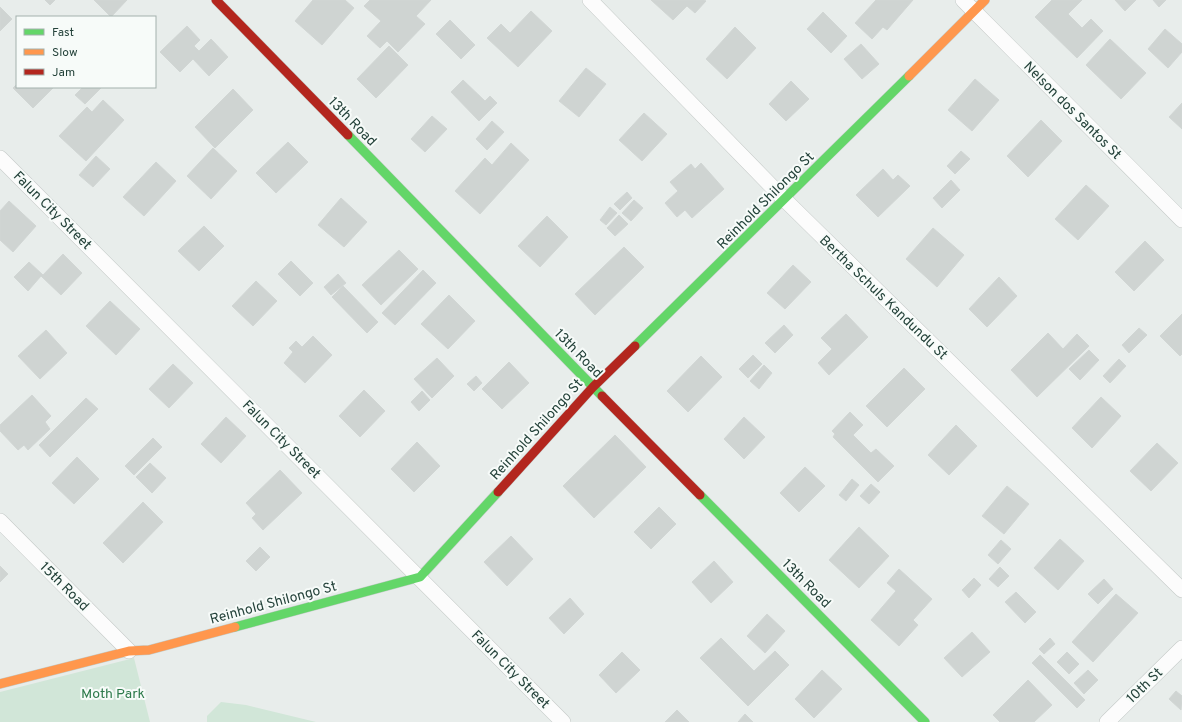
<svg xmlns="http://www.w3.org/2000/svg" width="1182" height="722" font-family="Overpass,sans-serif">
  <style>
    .green { fill: #d1e6d8 }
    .building { fill: #cfd4d2; stroke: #d1d6d4 }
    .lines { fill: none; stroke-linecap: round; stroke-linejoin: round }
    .street-casing { stroke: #c5cac8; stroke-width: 16 }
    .fast-casing { stroke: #c3cbc8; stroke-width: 10 }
    .slow-casing { stroke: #c3cbc8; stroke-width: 10 }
    .jam-casing { stroke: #c3cbc8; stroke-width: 10 }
    .street { stroke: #fcfcfc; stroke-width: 15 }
    .fast { stroke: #63d668; stroke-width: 9 }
    .slow { stroke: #ff974d; stroke-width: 9 }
    .jam { stroke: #b3261e; stroke-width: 9 }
    .labels { text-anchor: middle; stroke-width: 4; stroke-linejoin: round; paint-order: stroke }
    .street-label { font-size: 14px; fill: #24423a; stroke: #f7fbf9 }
    .park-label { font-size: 14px; fill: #2d7a4b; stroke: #f7fbf9 }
  </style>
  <rect width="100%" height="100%" fill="#e8edeb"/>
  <g class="green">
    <polygon points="134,658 150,722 0,722 0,692"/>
    <polygon points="221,702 246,705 316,722 207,722 207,716"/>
  </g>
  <g class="building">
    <polygon points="45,0 55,0 50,5"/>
    <polygon points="94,0 127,0 111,17"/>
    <polygon points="313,0 345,0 354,8 322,45 295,21"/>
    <polygon points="370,0 431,0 416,16 425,24 398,52 387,41 380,48 367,36 381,21 364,6"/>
    <polygon points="651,0 704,0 706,1 695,13 687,6 673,20"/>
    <polygon points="876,0 913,0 887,30 883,27 872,39 855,23"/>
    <polygon points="1052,0 1082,0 1068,14 1082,28 1091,19 1103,31 1077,58 1035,17"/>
    <polygon points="1115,0 1136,0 1125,11"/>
    <polygon points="1153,0 1166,0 1159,7"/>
    <polygon points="0,7 12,19 0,31"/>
    <polygon points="531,11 552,31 518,67 487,38 501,24 510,33"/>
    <polygon points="823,12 847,36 831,53 807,29"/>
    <polygon points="450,20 475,45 461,59 436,34"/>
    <polygon points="187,26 200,40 194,46 199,51 211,39 228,57 209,76 193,59 180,72 160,52"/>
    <polygon points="735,27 756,48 727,79 706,59"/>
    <polygon points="1165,29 1182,44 1182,52 1168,68 1148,49"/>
    <polygon points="1110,39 1146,73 1121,99 1086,65"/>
    <polygon points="861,44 879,64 862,79 844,59"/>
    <polygon points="389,46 408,65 376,98 357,79"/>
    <polygon points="586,68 606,84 579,117 559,101"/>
    <polygon points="975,79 999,100 972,131 948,110"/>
    <polygon points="463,80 485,101 490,96 497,103 479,121 451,92"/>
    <polygon points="791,81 809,99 786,121 769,104"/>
    <polygon points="17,84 17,87 54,87 33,108 13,88"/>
    <polygon points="83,87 102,87 85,104 75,95"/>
    <polygon points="233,89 253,110 215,148 195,127"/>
    <polygon points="103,100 124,120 86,161 59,136 87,107 92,112"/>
    <polygon points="1182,103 1182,129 1169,117"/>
    <polygon points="644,113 667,134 642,161 619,140"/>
    <polygon points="432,116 447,129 425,152 411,139"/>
    <polygon points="1041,120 1062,141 1028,177 1007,156"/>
    <polygon points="492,121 504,132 487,150 476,139"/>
    <polygon points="288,142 308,162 276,193 256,173"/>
    <polygon points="511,143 529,160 480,214 455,191 485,158 492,165"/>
    <polygon points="213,148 237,171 211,199 187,176"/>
    <polygon points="961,151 970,159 955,174 947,166"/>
    <polygon points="96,156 110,169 93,187 79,175"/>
    <polygon points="156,162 176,181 144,216 123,197"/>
    <polygon points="701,163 724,189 692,218 685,210 677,217 665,203 678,191 670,182 691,164 695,169"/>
    <polygon points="883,169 893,180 898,175 910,186 878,217 856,195"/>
    <polygon points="951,180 960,190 942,208 933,198"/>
    <polygon points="1086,185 1109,206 1078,240 1055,219"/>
    <polygon points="627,192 632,198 620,210 614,204"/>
    <polygon points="341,198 367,222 344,247 318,225"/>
    <polygon points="634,200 643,208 631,221 622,213"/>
    <polygon points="9,201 36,226 13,252 0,240 0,211"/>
    <polygon points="610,207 617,213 606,225 600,220"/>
    <polygon points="619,215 628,224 615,236 607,228"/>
    <polygon points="547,216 568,237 540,267 518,246"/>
    <polygon points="204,226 224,246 199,271 178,251"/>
    <polygon points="933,228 964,255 937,287 906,259"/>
    <polygon points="1145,241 1164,260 1134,291 1115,272"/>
    <polygon points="624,247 644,267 595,315 575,294"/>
    <polygon points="399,250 418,269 381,305 362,285"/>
    <polygon points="63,254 82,273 61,295 41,276 28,291 14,277 29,262 43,275"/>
    <polygon points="291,261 313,283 300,296 278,274"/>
    <polygon points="793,265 811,282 785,309 767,293"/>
    <polygon points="423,270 436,283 395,325 382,313"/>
    <polygon points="338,274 346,283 331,295 324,287"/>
    <polygon points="999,277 1017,296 987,327 969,309"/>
    <polygon points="256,281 277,301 253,326 232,306"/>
    <polygon points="343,286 378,322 367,333 332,297"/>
    <polygon points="449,295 475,321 448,349 421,324"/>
    <polygon points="110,301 140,329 116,355 86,326"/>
    <polygon points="846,314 868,337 829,375 818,363 832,349 821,338"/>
    <polygon points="1182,314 1182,354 1180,356 1160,336"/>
    <polygon points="784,325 793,335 775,353 765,343"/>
    <polygon points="1139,328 1147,335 1129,353 1122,345"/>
    <polygon points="46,330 67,353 40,379 18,356"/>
    <polygon points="1048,333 1063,349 1077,334 1089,346 1037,397 1011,370"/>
    <polygon points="313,336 332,355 305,383 284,363 293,352 289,348 296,341 302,347"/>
    <polygon points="1089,350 1099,360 1080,380 1069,369"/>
    <polygon points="753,355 762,364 748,378 739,369"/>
    <polygon points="701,356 722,377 688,412 667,391"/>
    <polygon points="437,358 454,376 432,398 414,379"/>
    <polygon points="1119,359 1126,366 1110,383 1103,376"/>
    <polygon points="509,362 529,383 502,409 482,389"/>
    <polygon points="173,364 193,383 169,408 149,389"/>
    <polygon points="764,365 772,373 759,389 750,381"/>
    <polygon points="904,368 925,389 887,427 866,406"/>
    <polygon points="476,376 482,383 474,391 467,384"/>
    <polygon points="364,390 385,411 360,437 339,416"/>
    <polygon points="422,391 430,400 419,411 411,402"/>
    <polygon points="32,395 51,416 45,422 50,429 28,450 24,445 18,450 0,431 0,425"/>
    <polygon points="1101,397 1121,416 1092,448 1072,428"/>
    <polygon points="86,398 98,409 50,457 39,445"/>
    <polygon points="850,412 863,425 853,435 871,453 876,449 894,466 878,482 833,437 835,434 832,431"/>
    <polygon points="226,417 246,436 221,463 201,444"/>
    <polygon points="744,417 765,437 744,459 724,439"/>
    <polygon points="956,425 977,446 949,475 928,455"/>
    <polygon points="615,435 646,467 594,518 563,486"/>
    <polygon points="153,438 162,447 134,475 125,466"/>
    <polygon points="417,442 440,466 414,492 391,469"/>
    <polygon points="1157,443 1178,463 1151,491 1130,471"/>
    <polygon points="77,457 99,479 74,504 52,483"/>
    <polygon points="150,463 166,478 152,493 136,477"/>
    <polygon points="805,467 825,486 799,512 780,493"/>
    <polygon points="280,470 302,493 263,530 252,518 256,514 246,503"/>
    <polygon points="852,479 859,485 846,501 839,495"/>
    <polygon points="871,484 880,492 869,504 860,496"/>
    <polygon points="1007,486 1029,504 1004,534 982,516"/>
    <polygon points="143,502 163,522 123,563 103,543"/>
    <polygon points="659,507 676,524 651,549 634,532"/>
    <polygon points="859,527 889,556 859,588 829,560"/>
    <polygon points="511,536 533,559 507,586 484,562"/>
    <polygon points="1060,539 1084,561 1058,590 1034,568"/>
    <polygon points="1001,540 1011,549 998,564 988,555"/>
    <polygon points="260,547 270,557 256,571 246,561"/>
    <polygon points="714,561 733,582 711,603 692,582"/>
    <polygon points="0,566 8,574 0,582"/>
    <polygon points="1000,567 1009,576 998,587 989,579"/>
    <polygon points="899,569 932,599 913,620 918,625 899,646 871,620 896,591 887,583"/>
    <polygon points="974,578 981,585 969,598 962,590"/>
    <polygon points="1104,579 1113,589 1098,604 1088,594"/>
    <polygon points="1016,592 1036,612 1025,623 1005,602"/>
    <polygon points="1116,594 1138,613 1093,662 1072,642"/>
    <polygon points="570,598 584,614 564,634 549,618"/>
    <polygon points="767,614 785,631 765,653 747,636"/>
    <polygon points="972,632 990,652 962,677 944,658"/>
    <polygon points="721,638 754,671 775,651 789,665 748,706 700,658"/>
    <polygon points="1050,638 1055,644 1044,654 1039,649"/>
    <polygon points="622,652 640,670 616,693 599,675"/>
    <polygon points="1067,652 1079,664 1069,674 1057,662"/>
    <polygon points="1040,655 1085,700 1077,708 1032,663"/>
    <polygon points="822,670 842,689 814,718 795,699"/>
    <polygon points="1088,670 1098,680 1084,694 1074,683"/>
    <polygon points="1028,680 1052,705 1034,722 1000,722 993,715"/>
    <polygon points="1176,691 1182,696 1181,710 1169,699"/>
    <polygon points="677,710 689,722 665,722"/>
    <polygon points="745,714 753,722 738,722"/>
  </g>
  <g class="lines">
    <g class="street-casing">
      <g id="street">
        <polyline points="590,0 785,200 1182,590"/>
        <polyline points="963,0 1182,220"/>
        <polyline points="0,158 563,722"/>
        <polyline points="0,521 129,651"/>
        <polyline points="1107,722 1182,648"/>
      </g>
    </g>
    <g class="fast-casing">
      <g id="fast">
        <polyline points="348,135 602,396"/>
        <polyline points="635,346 909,76"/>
        <polyline points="700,495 925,722"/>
        <polyline points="235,627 420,577 498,492"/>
      </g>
    </g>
    <g class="slow-casing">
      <g id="slow">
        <polyline points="909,76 985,0"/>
        <polyline points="0,684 129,651 149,650 235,627"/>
      </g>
    </g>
    <g class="jam-casing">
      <g id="jam">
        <polyline points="216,0 348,135"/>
        <polyline points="602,396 700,495"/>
        <polyline points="498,492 593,387 635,346"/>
      </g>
    </g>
    <use href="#street" class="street"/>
    <use href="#fast" class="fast"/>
    <use href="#slow" class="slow"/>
    <use href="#jam" class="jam"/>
  </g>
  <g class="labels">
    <g class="street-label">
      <text transform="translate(1073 110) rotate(45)" y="5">Nelson dos Santos St</text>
      <text transform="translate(353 121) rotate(46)" y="5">13th Road</text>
      <text transform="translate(765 200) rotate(-45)" y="5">Reinhold Shilongo St</text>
      <text transform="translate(53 210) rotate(45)" y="5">Falun City Street</text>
      <text transform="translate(884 297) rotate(44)" y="5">Bertha Schuls Kandundu St</text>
      <text transform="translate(579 353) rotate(46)" y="5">13th Road</text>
      <text transform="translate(536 429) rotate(-48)" y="5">Reinhold Shilongo St</text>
      <text transform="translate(282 439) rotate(45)" y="5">Falun City Street</text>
      <text transform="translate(807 583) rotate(45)" y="5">13th Road</text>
      <text transform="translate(65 586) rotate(45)" y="5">15th Road</text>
      <text transform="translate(273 602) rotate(-15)" y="5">Reinhold Shilongo St</text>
      <text transform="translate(511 669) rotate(45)" y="5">Falun City Street</text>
      <text transform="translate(1144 685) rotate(-44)" y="5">10th St</text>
    </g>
    <g class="park-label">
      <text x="113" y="698">Moth Park</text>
    </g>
  </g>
  <rect x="16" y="16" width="140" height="72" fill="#f7fbf9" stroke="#a3b1ad"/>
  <rect x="24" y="29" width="20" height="6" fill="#63d668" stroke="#a3b1ad"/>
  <text x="52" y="36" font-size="12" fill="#24423a">Fast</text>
  <rect x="24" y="49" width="20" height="6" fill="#ff974d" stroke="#a3b1ad"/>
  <text x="52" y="56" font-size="12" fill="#24423a">Slow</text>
  <rect x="24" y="69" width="20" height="6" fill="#b3261e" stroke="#a3b1ad"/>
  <text x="52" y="76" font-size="12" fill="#24423a">Jam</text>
</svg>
